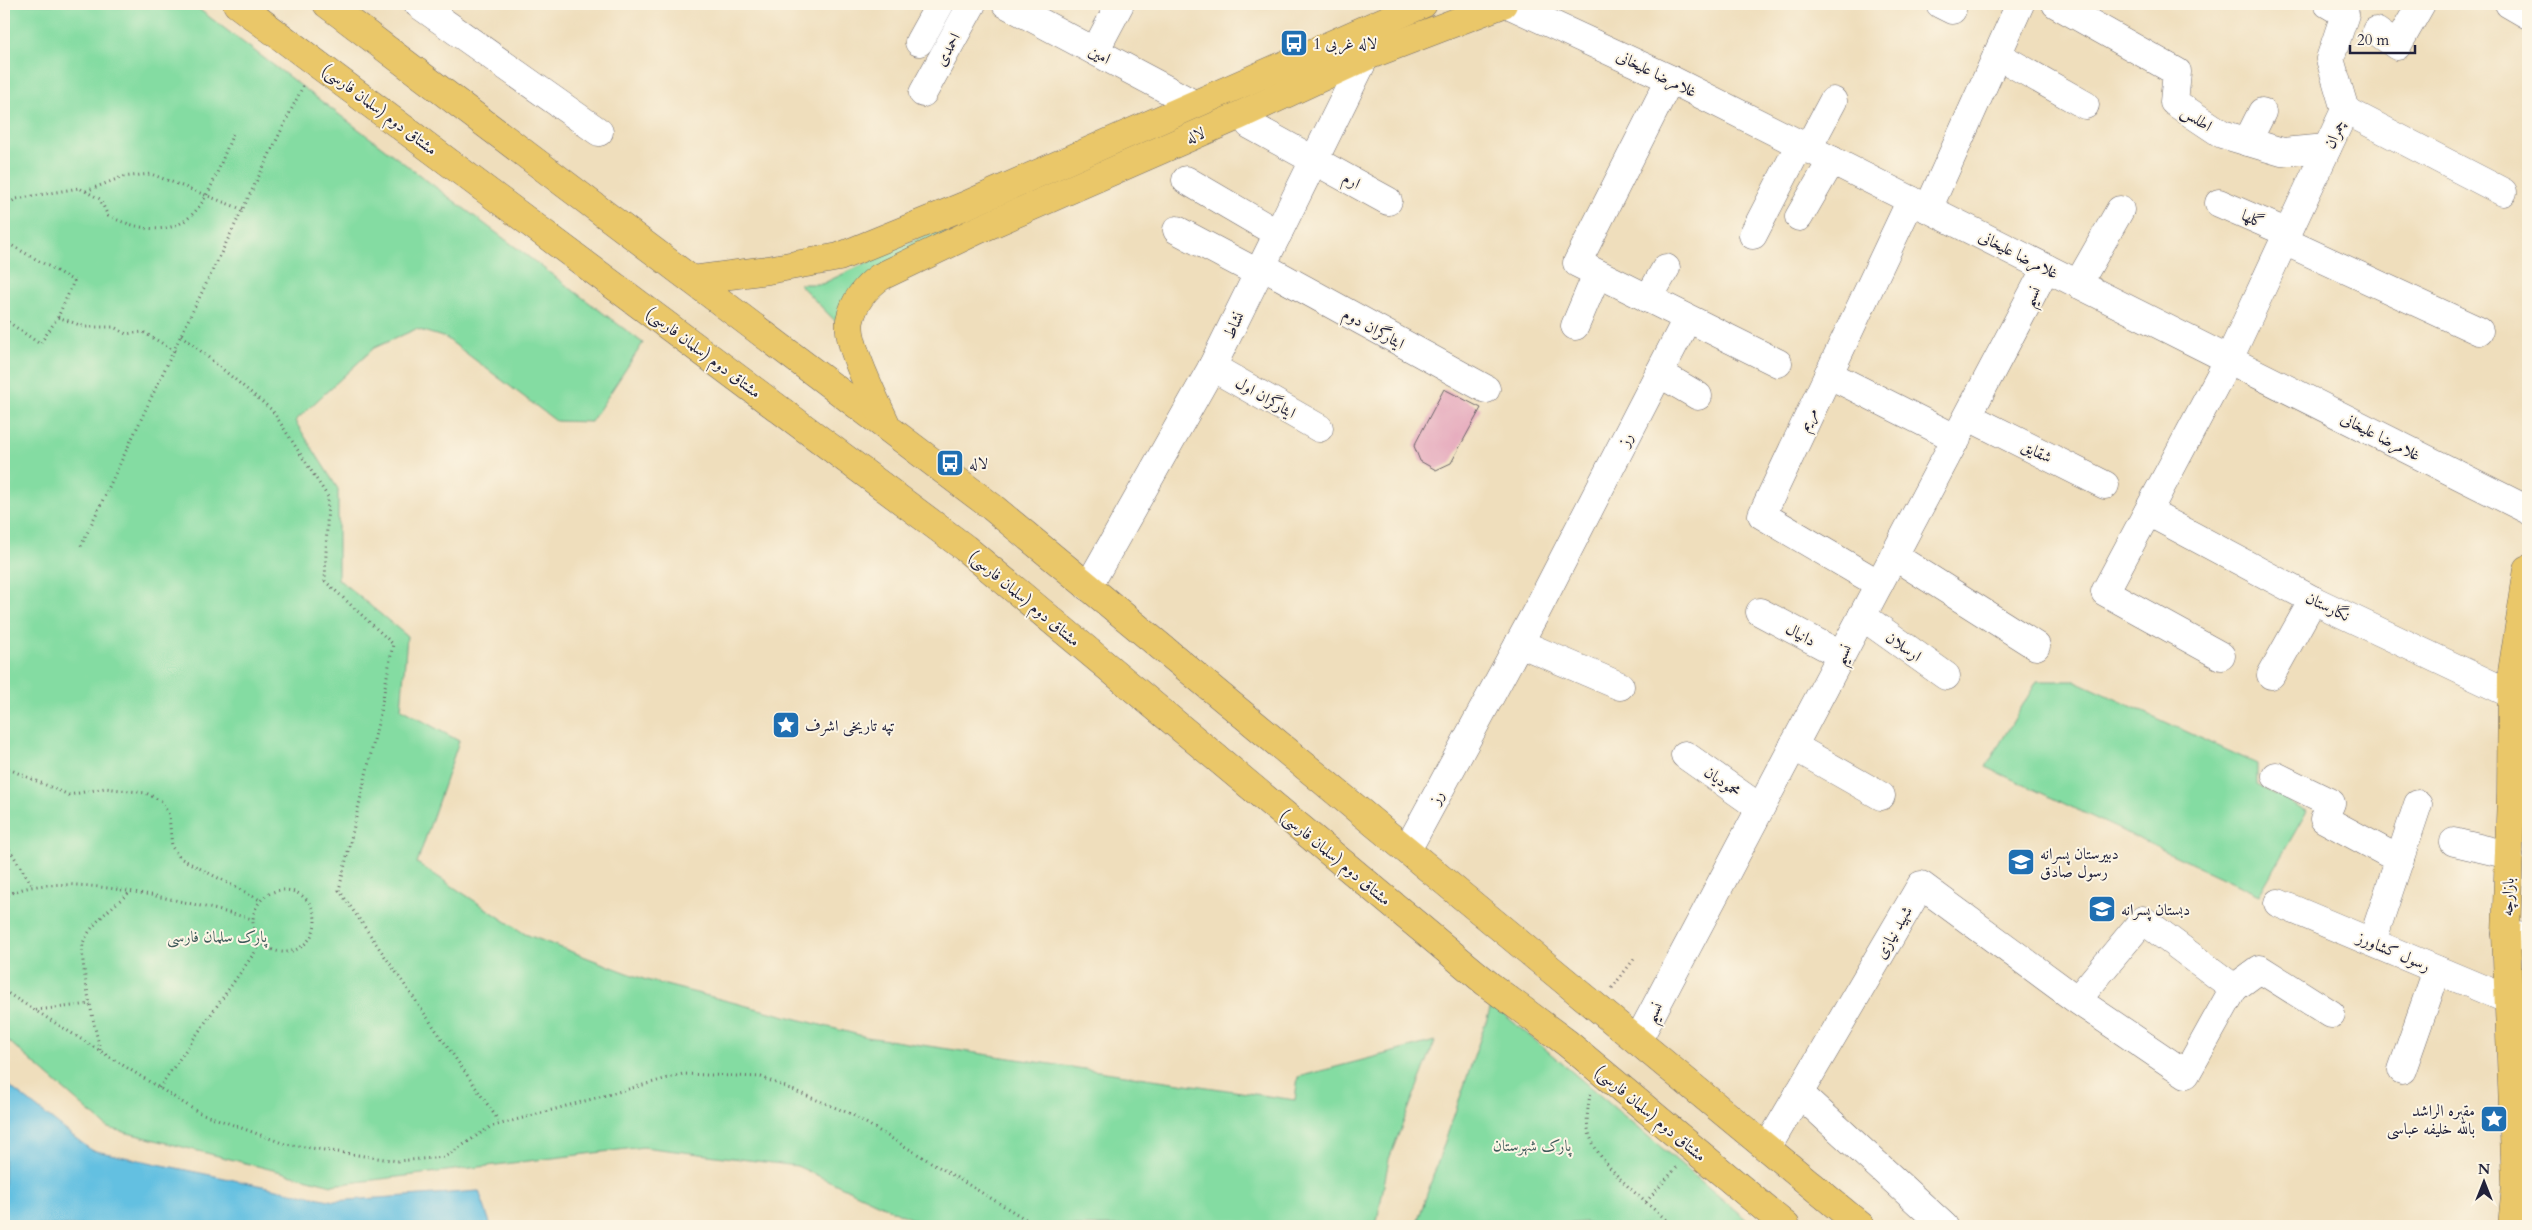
<svg xmlns="http://www.w3.org/2000/svg" width="2532" height="1230" font-family="Cardo,Amiri,serif">
  <style>
    .green { fill: #84dca2; stroke: #537f6e }
    .water { fill: #63c0e1; stroke: #42718e }
    .building { fill: #e3a1b8 }
    .lines { fill: none; stroke-linecap: round; stroke-linejoin: round }
    .minor-casing { stroke: #6a6468; stroke-width: 29 }
    .major-casing { stroke: #6a6468; stroke-width: 29 }
    .path { stroke: #6a6468; stroke-width: 3; stroke-dasharray: 1 4; stroke-linecap: butt }
    .minor { stroke: #fff; stroke-width: 28 }
    .major { stroke: #eac769; stroke-width: 28 }
    .labels { text-anchor: middle; stroke-width: 4; stroke-linejoin: round; paint-order: stroke }
    .poi-label { font-size: 16px; fill: #22223b; stroke: #fcf5e5; text-anchor: start }
    .street-label { font-size: 16px; fill: #22223b; stroke: #fcf5e5 }
    .park-label { font-size: 16px; fill: #3f5a5a; stroke: #fcf5e5 }
  </style>
  <rect width="100%" height="100%" fill="#fcf5e5"/>
  <filter id="ink" filterUnits="userSpaceOnUse"><feTurbulence type="fractalNoise" baseFrequency=".02" numOctaves="2"/><feDisplacementMap in="SourceGraphic" scale="10" xChannelSelector="R" yChannelSelector="G"/><feConvolveMatrix kernelMatrix="1 2 1 2 8 2 1 2 1" color-interpolation-filters="sRGB"/></filter>
  <filter id="wash" filterUnits="userSpaceOnUse"><feTurbulence type="fractalNoise" baseFrequency=".0096" numOctaves="4" result="noise"/><feDisplacementMap in="SourceGraphic" scale="20" xChannelSelector="R" yChannelSelector="G"/><feGaussianBlur stdDeviation="1.12" result="paint"/><feColorMatrix in="noise" values="0 0 0 0 0 0 0 0 0 0 0 0 0 0 0 0 0 1.4 0 .05"/><feComposite in="paint" operator="in"/></filter>
  <g filter="url(#wash)">
    <rect width="100%" height="100%" fill="#efdebc"/>
    <g class="green">
      <polygon points="4,4 192,4 643,343 591,422 556,421 446,338 416,329 374,348 295,421 338,489 338,579 407,636 401,709 459,741 417,863 525,934 646,980 867,1037 1295,1100 1298,1077 1435,1041 1389,1159 1376,1226 927,1226 797,1166 643,1147 332,1185 108,1128 4,1037"/>
      <polygon points="956,220 950,231 915,248 844,330 799,284 822,284"/>
      <polygon points="2037,681 2076,681 2257,764 2257,785 2307,811 2259,895 1986,767"/>
      <polygon points="1492,1004 1754,1226 1601,1226 1585,1222 1544,1226 1416,1226"/>
    </g>
    <polygon class="water" points="4,1082 91,1150 334,1201 479,1191 491,1226 4,1226"/>
    <g id="blocks">
      <polygon class="building" points="1444,389 1481,408 1451,463 1436,470 1420,461 1414,446"/>
    </g>
  </g>
  <g filter="url(#ink)">
    <use href="#blocks" fill-opacity="0" stroke="#6a6468" stroke-width="1"/>
    <g class="lines">
      <g class="minor-casing">
        <g id="minor">
          <polyline points="418,4 599,132"/>
          <polyline points="1006,4 1194,104"/>
          <polyline points="1508,4 1670,79 2528,510"/>
          <polyline points="1940,4 1952,10"/>
          <polyline points="2056,4 2177,72 2174,102 2222,134 2282,152 2327,148"/>
          <polyline points="2509,4 2528,15"/>
          <polyline points="2376,31 2397,46 2421,4"/>
          <polyline points="919,42 940,4"/>
          <polyline points="1095,51 1120,4"/>
          <polyline points="1997,55 2085,105"/>
          <polyline points="1670,79 1577,263 1778,363"/>
          <polyline points="923,93 972,4"/>
          <polyline points="2345,110 2503,192"/>
          <polyline points="1250,125 1388,201"/>
          <polyline points="2247,142 2262,112"/>
          <polyline points="1808,148 1833,101"/>
          <polyline points="1186,180 1278,234"/>
          <polyline points="2219,203 2288,233"/>
          <polyline points="1928,209 2020,4"/>
          <polyline points="1799,217 1832,160"/>
          <polyline points="1177,230 1258,273"/>
          <polyline points="1753,235 1800,144"/>
          <polyline points="2284,241 2479,331"/>
          <polyline points="1262,266 1486,389"/>
          <polyline points="2078,284 2120,210"/>
          <polyline points="1648,299 1666,268"/>
          <polyline points="1575,326 1597,274"/>
          <polyline points="1212,367 1319,428"/>
          <polyline points="1659,373 1698,396"/>
          <polyline points="1828,374 1957,439"/>
          <polyline points="1969,417 2105,485"/>
          <polyline points="2148,512 2313,600 2511,694"/>
          <polyline points="1894,556 2036,646"/>
          <polyline points="1879,584 1762,515 1911,200"/>
          <polyline points="1088,587 1212,367 1365,57"/>
          <polyline points="1760,612 1841,655"/>
          <polyline points="1862,616 1946,676"/>
          <polyline points="1519,643 1620,686"/>
          <polyline points="2221,656 2105,592 2229,359 2345,110 2330,59 2345,14 2328,4"/>
          <polyline points="2271,675 2313,600"/>
          <polyline points="1793,746 1881,796"/>
          <polyline points="1685,755 1760,808"/>
          <polyline points="2276,776 2331,803 2324,819 2400,860"/>
          <polyline points="2454,842 2509,855"/>
          <polyline points="1407,850 1536,612 1687,319"/>
          <polyline points="2278,903 2509,1000"/>
          <polyline points="2506,934 2528,936"/>
          <polyline points="2372,942 2418,804"/>
          <polyline points="2234,988 2260,969 2331,1014"/>
          <polyline points="2510,1011 2528,1014"/>
          <polyline points="1638,1040 2046,268"/>
          <polyline points="2402,1070 2437,970"/>
          <polyline points="1799,1093 1944,1226"/>
          <polyline points="1767,1148 1921,885 2077,1000 2143,920 2234,988 2186,1074 2077,1000"/>
        </g>
      </g>
      <g class="major-casing">
        <g id="major">
          <polyline points="237,4 965,548 1489,985 1567,1043 1786,1226"/>
          <polyline points="327,4 992,507 1861,1226"/>
          <polyline points="692,280 768,270 839,257 964,206 1423,4"/>
          <path d="M886,424c-10,-22 -41,-82 -36,-104 4,-18 16,-33 30,-43l98,-47 258,-113 129,-60 138,-53"/>
          <polyline points="2512,1226 2516,1184 2506,934 2511,794 2512,672 2528,569"/>
        </g>
      </g>
      <g class="path">
        <polyline points="86,191 122,177 151,174 244,210"/>
        <path d="M4,206l12,-7 63,-11 21,11 8,17c88,39 98,-18 126,-85"/>
        <polyline points="4,241 74,281 58,317 40,344 4,319"/>
        <polyline points="58,317 85,327 114,327 126,334 143,332 175,351"/>
        <polyline points="181,335 272,410 328,497 325,581 393,644 379,719 339,890 501,1124"/>
        <polyline points="81,546 181,335 304,84"/>
        <polyline points="4,767 69,795 105,788 146,793 161,801 169,815 172,847 180,858 260,900"/>
        <polyline points="4,841 32,885"/>
        <circle cx="284" cy="921" r="31"/>
        <path d="M4,898c44,-35 196,8 249,21"/>
        <polyline points="1612,988 1634,959"/>
        <polyline points="4,991 198,1112 285,1144 397,1161 445,1157 490,1127 683,1074 761,1077 851,1114 1037,1226"/>
        <polyline points="36,1010 91,1004"/>
        <path d="M100,1050c-4,-19 -23,-95 -16,-109 10,-21 31,-36 47,-50"/>
        <polyline points="159,1088 262,942"/>
        <path d="M1590,1094c-2,14 -5,28 0,42 10,31 59,69 84,90"/>
        <polyline points="1646,1202 1677,1167"/>
      </g>
      <use href="#minor" class="minor"/>
      <use href="#major" class="major"/>
    </g>
  </g>
  <defs>
    <g id="bus-square" transform="scale(1.4375)"><rect x="-9" y="-9" width="18" height="18" rx="4" fill="#1f6fb2" stroke="#fcf5e5"/><path d="M-5-6H5V4H4V6H2V4H-2V6H-4V4H-5ZM-3.5-4V0h7V-4ZM-3.5 1.2v1.5H-2V1.2ZM2 1.2v1.5H3.5V1.2Z" fill="#fff"/></g>
    <g id="sight-square" transform="scale(1.4375)"><rect x="-9" y="-9" width="18" height="18" rx="4" fill="#1f6fb2" stroke="#fcf5e5"/><path d="M0-6L1.8-2.2L6-1.7L2.9 1.2L3.7 5.4L0 3.3L-3.7 5.4L-2.9 1.2L-6-1.7L-1.8-2.2Z" fill="#fff"/></g>
    <g id="school-square" transform="scale(1.4375)"><rect x="-9" y="-9" width="18" height="18" rx="4" fill="#1f6fb2" stroke="#fcf5e5"/><path d="M0-5L7-2L0 1L-7-2ZM-4 1L0 2.5L4 1V4Q0 6-4 4Z" fill="#fff"/></g>
  </defs>
  <g fill-rule="evenodd">
    <use href="#bus-square" x="1294" y="43"/>
    <use href="#bus-square" x="950" y="463"/>
    <use href="#sight-square" x="786" y="725"/>
    <use href="#school-square" x="2021" y="862"/>
    <use href="#school-square" x="2102" y="909"/>
    <use href="#sight-square" x="2494" y="1119"/>
  </g>
  <g class="labels">
    <g class="poi-label">
      <text x="1313" y="49">لاله غربی 1</text>
      <text x="969" y="469">لاله</text>
      <text x="805" y="731">تپه تاریخی اشرف</text>
      <text x="2040" y="859">دبیرستان پسرانه<tspan x="2040" dy="18">رسول صادق</tspan></text>
      <text x="2121" y="915">دبستان پسرانه</text>
      <text x="2475" y="1116" text-anchor="end">مقبره الراشد<tspan x="2475" dy="18">بالله خلیفه عباسی</tspan></text>
    </g>
    <g class="street-label">
      <text transform="translate(947 49) rotate(-61)" y="6">احمدی</text>
      <text transform="translate(1100 54) rotate(28)" y="6">امین</text>
      <text transform="translate(1657 73) rotate(26)" y="6">غلامرضا علیخانی</text>
      <text transform="translate(380 109) rotate(37)" y="6">مشتاق دوم (سلمان فارسی)</text>
      <text transform="translate(2197 118) rotate(33)" y="6">اطلس</text>
      <text transform="translate(2334 134) rotate(-65)" y="6">چمران</text>
      <text transform="translate(1195 135) rotate(-24)" y="6">لاله</text>
      <text transform="translate(1352 180) rotate(29)" y="6">ارم</text>
      <text transform="translate(2253 218) rotate(24)" y="6">گلها</text>
      <text transform="translate(2019 254) rotate(27)" y="6">غلامرضا علیخانی</text>
      <text transform="translate(2031 296) rotate(-62)" y="6">نسیم</text>
      <text transform="translate(1233 325) rotate(-64)" y="6">نشاط</text>
      <text transform="translate(1374 328) rotate(29)" y="6">ایثارگران دوم</text>
      <text transform="translate(704 352) rotate(37)" y="6">مشتاق دوم (سلمان فارسی)</text>
      <text transform="translate(1266 397) rotate(30)" y="6">ایثارگران اول</text>
      <text transform="translate(1807 419) rotate(-65)" y="6">مریم</text>
      <text transform="translate(2381 436) rotate(27)" y="6">غلامرضا علیخانی</text>
      <text transform="translate(1625 439) rotate(-63)" y="6">رز</text>
      <text transform="translate(2037 451) rotate(26)" y="6">شقایق</text>
      <text transform="translate(1025 598) rotate(40)" y="6">مشتاق دوم (سلمان فارسی)</text>
      <text transform="translate(2328 606) rotate(26)" y="6">نگارستان</text>
      <text transform="translate(1801 634) rotate(28)" y="6">دانیال</text>
      <text transform="translate(1904 646) rotate(35)" y="6">ارسلان</text>
      <text transform="translate(1842 654) rotate(-62)" y="6">نسیم</text>
      <text transform="translate(1723 781) rotate(35)" y="6">محمودیان</text>
      <text transform="translate(1436 797) rotate(-62)" y="6">رز</text>
      <text transform="translate(1336 857) rotate(40)" y="6">مشتاق دوم (سلمان فارسی)</text>
      <text transform="translate(2507 897) rotate(-88)" y="6">بازارچه</text>
      <text transform="translate(1893 932) rotate(-60)" y="6">شهید نیازی</text>
      <text transform="translate(2394 951) rotate(23)" y="6">رسول کشاورز</text>
      <text transform="translate(1653 1012) rotate(-62)" y="6">نسیم</text>
      <text transform="translate(1651 1113) rotate(40)" y="6">مشتاق دوم (سلمان فارسی)</text>
    </g>
    <g class="park-label">
      <text x="217" y="942">پارک سلمان فارسی</text>
      <text x="1532" y="1151">پارک شهرستان</text>
    </g>
  </g>
  <rect width="2532" height="1230" fill="none" stroke="#fcf5e5" stroke-width="20"/>
  <g transform="translate(2484 1182)" stroke="#fcf5e5" stroke-width="4" paint-order="stroke">
  <path d="M0-4L9 19L0 12L-9 19Z" fill="#22223b"/>
  <text y="-8" font-size="14" font-weight="bold" text-anchor="middle" fill="#22223b">N</text>
  </g>
  <path d="M2350 45v8h65v-8" fill="none" stroke="#22223b" stroke-width="2.5"/>
  <text x="2357" y="45" font-size="15" fill="#22223b" stroke="#fcf5e5" stroke-width="4" paint-order="stroke">20 m</text>
</svg>
